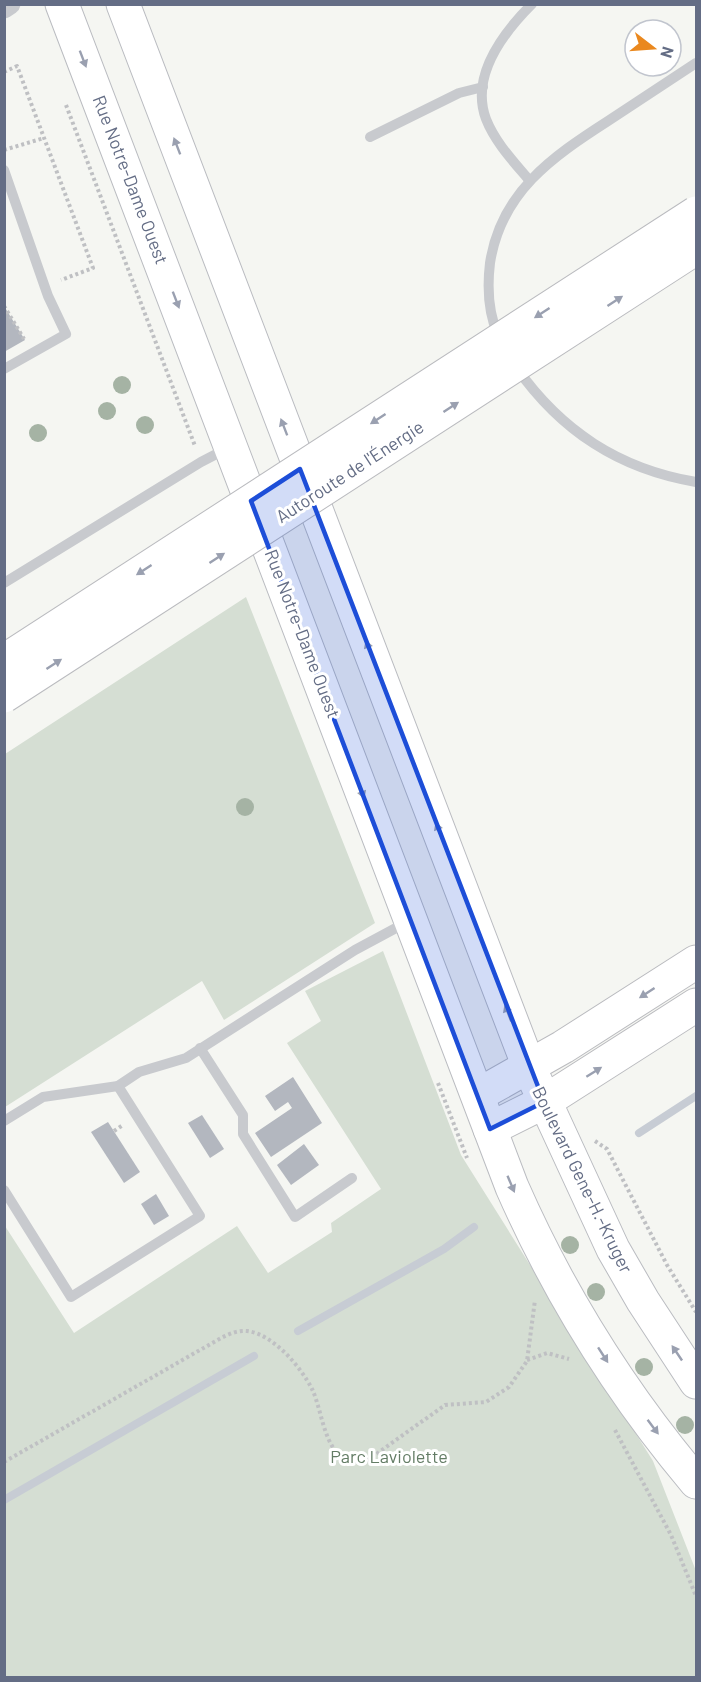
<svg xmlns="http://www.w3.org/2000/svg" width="701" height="1682" font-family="Barlow,sans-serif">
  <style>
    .green { fill: #d5ded3 }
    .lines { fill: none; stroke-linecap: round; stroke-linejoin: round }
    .stream { stroke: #c7ccd4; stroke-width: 8 }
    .building { fill: #b3b7bf }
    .primary-casing { stroke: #babcc1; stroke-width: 35 }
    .highway-casing { stroke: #babbbf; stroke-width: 35 }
    .path { stroke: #bfc0c3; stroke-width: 4; stroke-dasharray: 3 3; stroke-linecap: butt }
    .lane { stroke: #c8cace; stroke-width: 10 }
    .street { stroke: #c8cace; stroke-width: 21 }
    .primary { stroke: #fff; stroke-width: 33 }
    .highway { stroke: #fff; stroke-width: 33 }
    .highway-bridge-casing { stroke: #babbbf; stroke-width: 35; stroke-linecap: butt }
    .highway-bridge { stroke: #fff; stroke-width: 33 }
    .tree { fill: #a5b3a4 }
    .oneway { fill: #9aa0b0 }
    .marked { fill: #1d4ed8; fill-opacity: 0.2; stroke: #1d4ed8; stroke-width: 4.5; stroke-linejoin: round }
    .labels { text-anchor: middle; stroke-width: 6; stroke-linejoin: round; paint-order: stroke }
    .street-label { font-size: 18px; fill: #646d85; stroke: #fff }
    .park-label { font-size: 18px; fill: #637c65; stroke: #fff }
  </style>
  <rect width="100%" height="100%" fill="#f5f6f2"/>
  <g class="green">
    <polygon points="246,597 375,923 224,1020 202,981 5,1107 5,754"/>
    <polygon points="383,951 461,1155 653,1461 696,1571 696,1677 5,1677 5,1226 74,1333 237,1226 268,1273 332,1232 331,1223 381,1189 287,1043 321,1021 305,991"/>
  </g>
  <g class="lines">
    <g class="stream">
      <polyline points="639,1133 696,1096"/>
      <polyline points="298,1331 444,1249 474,1227"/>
      <polyline points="4,1500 254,1356"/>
    </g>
  </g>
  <g class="building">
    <polygon points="4,306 25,340 4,352"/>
    <polygon points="293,1077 322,1123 271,1157 255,1133 292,1108 288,1102 275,1111 265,1096"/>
    <polygon points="202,1115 224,1149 210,1158 188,1123"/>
    <polygon points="108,1122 140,1172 124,1183 91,1132"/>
    <polygon points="304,1144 319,1165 291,1185 277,1165"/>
    <polygon points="156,1194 169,1216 154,1225 141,1204"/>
  </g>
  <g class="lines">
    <g class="primary-casing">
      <g id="primary">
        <path d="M62,4l450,1183c47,107 109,206 184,295"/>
        <polyline points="123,4 529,1067 613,1249 643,1301 696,1382"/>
      </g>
    </g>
    <g class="highway-casing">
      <g id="highway">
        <polyline points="478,1095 563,1047 696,962"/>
        <polyline points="490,1129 544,1102 696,1005"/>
      </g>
    </g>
    <g class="path">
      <polyline points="4,72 17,66 93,268 61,280"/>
      <polyline points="66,105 195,446"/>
      <polyline points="4,150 44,138"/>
      <polyline points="4,306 24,339"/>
      <polyline points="438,1083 467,1158"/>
      <polyline points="114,1131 123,1125"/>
      <polyline points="595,1141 607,1149 667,1265 696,1312"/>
      <polyline points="527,1360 547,1353 569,1359"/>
      <polyline points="615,1430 671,1535 696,1596"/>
      <path d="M4,1462l217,-124c8,-4 17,-8 26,-7 26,3 54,36 65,58 13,27 12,82 56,71l77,-55 41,-3 23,-15 18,-26 8,-61"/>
    </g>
    <g class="lane">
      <polyline points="370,137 459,93 483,87"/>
      <polyline points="4,170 48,296 66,334 4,369"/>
      <path d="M529,180c-16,-19 -34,-38 -43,-61 -16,-43 17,-86 46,-115"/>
      <path d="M498,335c-10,-23 -11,-47 -8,-72 11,-71 62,-106 118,-142 30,-20 59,-39 88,-58"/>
      <path d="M516,367c45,64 103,102 180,115"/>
      <polyline points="4,583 201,462 228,448"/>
      <polyline points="200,1048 243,1115 243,1134 295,1217 352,1178"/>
      <polyline points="4,1121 43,1097 118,1086 139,1072 186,1058 355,950 409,921"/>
      <polyline points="4,1190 71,1297 200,1216 118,1086"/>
    </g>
    <polyline class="street" points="4,8 10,4"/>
    <use href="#primary" class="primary"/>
    <use href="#highway" class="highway"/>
    <g class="highway-bridge-casing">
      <g id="highway-bridge">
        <polyline points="4,661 696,213"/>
        <polyline points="4,696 696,248"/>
      </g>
    </g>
    <use href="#highway-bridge" class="highway-bridge"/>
  </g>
  <g class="tree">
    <circle cx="122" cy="385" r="9"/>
    <circle cx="107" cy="411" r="9"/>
    <circle cx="145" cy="425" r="9"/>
    <circle cx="38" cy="433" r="9"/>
    <circle cx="245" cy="807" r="9"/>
    <circle cx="570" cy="1245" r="9"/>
    <circle cx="596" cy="1292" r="9"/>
    <circle cx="644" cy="1367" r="9"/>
    <circle cx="685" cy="1425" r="9"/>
  </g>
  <defs><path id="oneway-solid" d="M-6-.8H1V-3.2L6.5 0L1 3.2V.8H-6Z" transform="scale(1.5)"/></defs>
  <g class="oneway">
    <use href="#oneway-solid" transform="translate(83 59) rotate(69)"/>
    <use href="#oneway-solid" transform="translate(177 146) rotate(-111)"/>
    <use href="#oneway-solid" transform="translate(176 300) rotate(69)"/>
    <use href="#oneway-solid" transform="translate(615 301) rotate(-33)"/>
    <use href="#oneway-solid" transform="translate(542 313) rotate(147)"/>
    <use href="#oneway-solid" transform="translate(451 407) rotate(-33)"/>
    <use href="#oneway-solid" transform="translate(378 419) rotate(147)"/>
    <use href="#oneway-solid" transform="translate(284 427) rotate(-111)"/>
    <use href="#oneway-solid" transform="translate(217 558) rotate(-33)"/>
    <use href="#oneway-solid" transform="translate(144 570) rotate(147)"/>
    <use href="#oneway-solid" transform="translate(369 649) rotate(-111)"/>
    <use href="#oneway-solid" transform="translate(54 664) rotate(-33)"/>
    <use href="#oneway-solid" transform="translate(361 790) rotate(69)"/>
    <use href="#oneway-solid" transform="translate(439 831) rotate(-111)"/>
    <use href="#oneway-solid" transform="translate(647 993) rotate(147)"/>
    <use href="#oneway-solid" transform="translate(508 1013) rotate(-111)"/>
    <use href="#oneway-solid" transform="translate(594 1072) rotate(-32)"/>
    <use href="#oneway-solid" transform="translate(511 1184) rotate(67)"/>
    <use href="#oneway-solid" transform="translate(677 1353) rotate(-124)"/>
    <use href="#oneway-solid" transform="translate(603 1355) rotate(57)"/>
    <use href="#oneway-solid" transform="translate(653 1427) rotate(53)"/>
  </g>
  <path class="marked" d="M300,469l244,633 -54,27 -239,-628z"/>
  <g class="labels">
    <g class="street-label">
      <text transform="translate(130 180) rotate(69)" y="6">Rue Notre-Dame Ouest</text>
      <text transform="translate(350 472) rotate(-33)" y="6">Autoroute de l'Énergie</text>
      <text transform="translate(302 634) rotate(69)" y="6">Rue Notre-Dame Ouest</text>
      <text transform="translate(582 1180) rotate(64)" y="6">Boulevard Gene-H.-Kruger</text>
    </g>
    <g class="park-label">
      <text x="389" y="1463">Parc Laviolette</text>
    </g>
  </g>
  <rect width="701" height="1682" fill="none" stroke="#646d85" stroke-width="12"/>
  <g transform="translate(653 48) rotate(107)"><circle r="28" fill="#ffffff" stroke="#c1c5ce" stroke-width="1.5"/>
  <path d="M0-4.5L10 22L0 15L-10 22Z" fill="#ea881e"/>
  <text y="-9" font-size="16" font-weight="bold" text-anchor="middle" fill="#646d85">N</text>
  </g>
</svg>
